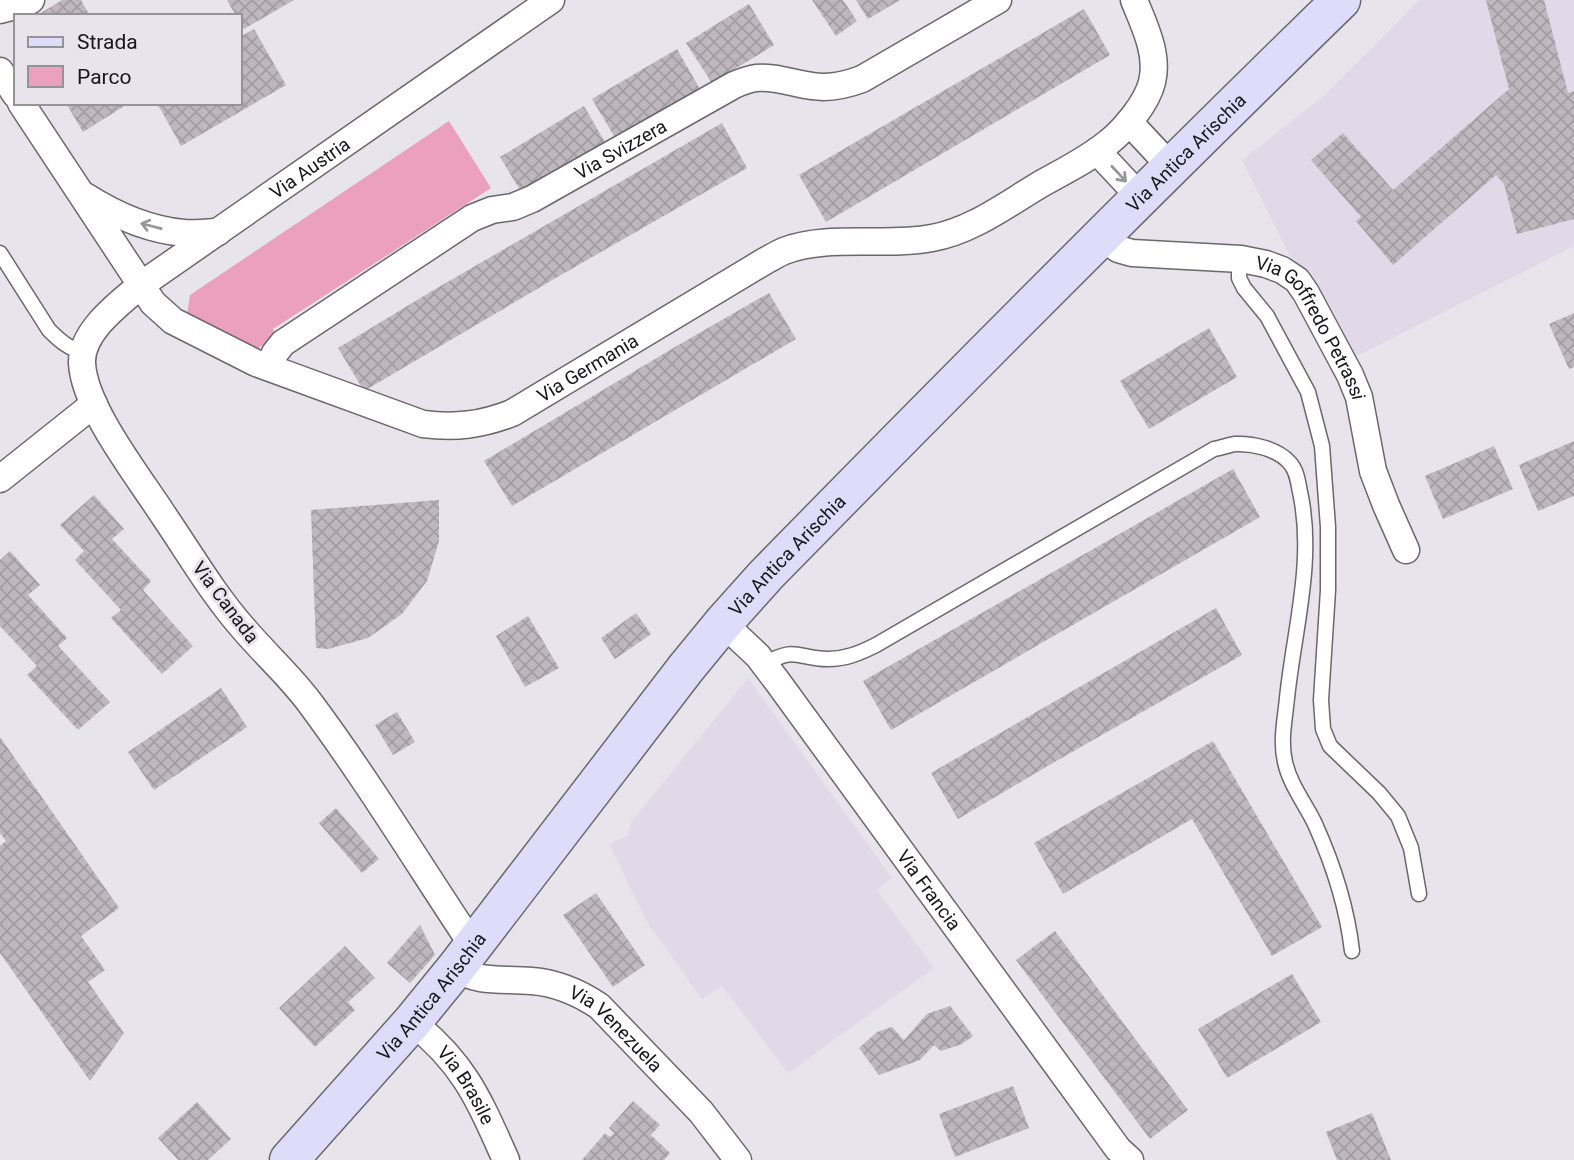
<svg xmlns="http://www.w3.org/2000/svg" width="1574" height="1160" font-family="Roboto,sans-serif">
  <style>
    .built { fill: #e1d9e8 }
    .green { fill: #eba0bc }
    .building { fill: url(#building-cross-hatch) }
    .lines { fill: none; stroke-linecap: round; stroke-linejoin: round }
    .service-casing { stroke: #6a676d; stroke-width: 17 }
    .minor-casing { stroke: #6a676d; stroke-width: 29 }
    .secondary-casing { stroke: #6a676d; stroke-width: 41 }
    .service { stroke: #fff; stroke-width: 14 }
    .minor { stroke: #fff; stroke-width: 26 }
    .secondary { stroke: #dfdcfa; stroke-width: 38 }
    .oneway { stroke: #979698 }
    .labels { text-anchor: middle; stroke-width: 6; stroke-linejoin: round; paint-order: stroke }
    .street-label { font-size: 19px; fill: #181619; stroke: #e8e4ec }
  </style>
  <defs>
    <pattern id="building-cross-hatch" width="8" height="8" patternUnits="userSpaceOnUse" patternTransform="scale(1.75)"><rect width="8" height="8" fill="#beb7bd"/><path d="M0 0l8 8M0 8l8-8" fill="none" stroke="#a39da2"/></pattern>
  </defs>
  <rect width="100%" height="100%" fill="#e8e4ec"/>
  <g class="built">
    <polygon points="1419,0 1574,0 1574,246 1357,356 1326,298 1313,278 1290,256 1242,160 1326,94"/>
    <polygon points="748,678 892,878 877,890 934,968 788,1073 722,986 702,999 649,925 609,844 627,836 632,821"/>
  </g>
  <polygon class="green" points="449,121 491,188 273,329 277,336 252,352 185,327 190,295"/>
  <g class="building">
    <polygon points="62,0 81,0 90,16 36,16"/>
    <polygon points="227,0 294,0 244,29 240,22 240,16 236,16"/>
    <polygon points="812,0 843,0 857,21 836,36"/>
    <polygon points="856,0 900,0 868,19"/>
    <polygon points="1486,0 1544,0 1568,93 1574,91 1574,219 1517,234 1504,184 1496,175 1393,265 1356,221 1361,217 1311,160 1343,133 1393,190 1509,89"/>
    <polygon points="749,4 774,45 712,83 686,43"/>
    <polygon points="1084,9 1110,55 826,222 799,175"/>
    <polygon points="254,29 286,85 181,146 157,103 240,103 240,37"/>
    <polygon points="677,49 701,91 617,141 592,99"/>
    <polygon points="66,103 129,103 83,132"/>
    <polygon points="584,106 606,144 523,195 500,157"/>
    <polygon points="722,123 747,168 554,279 364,391 338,348 432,291"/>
    <polygon points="769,293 796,339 512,506 484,461 675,347"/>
    <polygon points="1574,313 1574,367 1569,369 1549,324"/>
    <polygon points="1209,328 1237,377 1149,429 1120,381"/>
    <polygon points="1574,441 1574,496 1538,511 1519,465"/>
    <polygon points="1494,446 1513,489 1443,519 1425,476"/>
    <polygon points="1233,469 1260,517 891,730 863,681"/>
    <polygon points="94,495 124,529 112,539 151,581 143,590 193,646 162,674 111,618 121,610 75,560 84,551 60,525"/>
    <polygon points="439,500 439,541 427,581 402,614 368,638 328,649 316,648 311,510"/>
    <polygon points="10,551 40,585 28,595 67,638 58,646 110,702 78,730 27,675 37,666 0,626 0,560"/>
    <polygon points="1216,608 1242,655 1051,764 958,819 931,773"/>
    <polygon points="636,613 651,634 615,659 601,638"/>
    <polygon points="528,616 559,668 525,687 496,636"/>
    <polygon points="221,688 247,727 154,790 128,752"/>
    <polygon points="397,712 415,742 393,755 375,725"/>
    <polygon points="0,737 119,908 81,936 105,970 88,982 124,1033 90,1081 0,953 0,846 6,841 0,833"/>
    <polygon points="1213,741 1322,927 1272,956 1192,819 1063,894 1034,843"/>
    <polygon points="336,808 379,859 362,873 319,823"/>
    <polygon points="596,893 645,965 613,987 563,915"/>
    <polygon points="420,925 435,955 410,983 387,963"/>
    <polygon points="1055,931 1188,1110 1150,1139 1016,960"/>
    <polygon points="345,946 375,978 348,1002 355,1010 315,1047 279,1008"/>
    <polygon points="1292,974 1321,1022 1227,1078 1198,1029"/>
    <polygon points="950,1006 973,1036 962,1044 941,1051 934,1045 920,1060 879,1075 859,1048 877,1032 892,1027 904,1040 927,1014"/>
    <polygon points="1013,1086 1029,1128 955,1157 939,1114"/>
    <polygon points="633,1101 660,1125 651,1135 670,1153 664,1160 582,1160 605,1133 610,1137 614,1133 609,1128"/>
    <polygon points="197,1102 231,1139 208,1160 178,1160 158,1138"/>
    <polygon points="1372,1113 1391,1160 1337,1160 1326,1132"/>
  </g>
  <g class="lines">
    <g class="service-casing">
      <g id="service">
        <path d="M0,253l49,77c10,10 20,19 34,22"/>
        <polyline points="1241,259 1239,267 1239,278 1244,288 1267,316 1308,392 1322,446 1328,527 1328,590 1321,700 1323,729 1330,746 1379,793 1398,816 1411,848 1419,894"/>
        <path d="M764,665c31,-20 34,-6 64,-6 18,0 32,-6 48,-14l338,-196c7,-1 14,-4 21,-5 18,-1 42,5 54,18 8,8 9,20 11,30 15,68 -6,138 -13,206 -2,21 -7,43 -2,64 5,23 20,41 30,62 18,40 32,83 37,127"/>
      </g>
    </g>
    <g class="minor-casing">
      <g id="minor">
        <polyline points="0,10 23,4 31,0"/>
        <polyline points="0,71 16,95"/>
        <path id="s1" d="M21,103l132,200 20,18 83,42 167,61c33,4 58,1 89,-11l253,-152c6,-3 12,-7 19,-10 44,-17 101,-4 148,-13 40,-7 75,-34 109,-54 23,-13 48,-25 68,-42 16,-13 38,-39 43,-60 7,-28 -8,-57 -18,-82"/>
        <polyline points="1129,122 1171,167"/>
        <polyline points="1097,151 1140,197"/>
        <path d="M85,196c30,19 63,34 99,37 11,1 23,-1 34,-1"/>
        <path id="s2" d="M1101,237l17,12 14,4 109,6 25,5 16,6 15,10 9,13 44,82 9,22 14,74 13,34 20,45"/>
        <path id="s3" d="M268,367l7,-14 8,-10 189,-125 20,-8 21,-3 19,-8 202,-114c7,-3 15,-6 22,-7 19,-2 38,6 56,8 18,3 34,-1 50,-7l136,-79"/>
        <polyline points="0,479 94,404"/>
        <path id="s4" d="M723,623l35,33 19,25 341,468 12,11"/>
        <path id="s5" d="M473,946c-54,-81 -105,-165 -163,-243 -20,-27 -45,-49 -67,-75 -30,-34 -53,-74 -79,-112 -25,-39 -80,-108 -82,-153 -1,-32 38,-60 59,-78l410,-285"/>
        <path id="s6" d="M456,968c22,16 49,10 76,13 25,2 46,11 67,25l102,106 37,48"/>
        <path id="s7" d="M412,1022c53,42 67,78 94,138"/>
      </g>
    </g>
    <g class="secondary-casing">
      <g id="secondary">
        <path id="s8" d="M289,1160l123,-138 44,-54 230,-300 37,-45 43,-48c190,-194 381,-386 575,-575"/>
      </g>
    </g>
    <use href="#service" class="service"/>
    <use href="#minor" class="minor"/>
    <use href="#secondary" class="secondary"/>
  </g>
  <defs><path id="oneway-shaft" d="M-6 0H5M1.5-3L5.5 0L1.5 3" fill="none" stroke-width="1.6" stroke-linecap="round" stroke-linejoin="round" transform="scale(1.75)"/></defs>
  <g class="oneway">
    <use href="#oneway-shaft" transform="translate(1119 174) rotate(47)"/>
    <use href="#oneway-shaft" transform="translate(151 226) rotate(-165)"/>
  </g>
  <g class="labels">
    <g class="street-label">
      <text dy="7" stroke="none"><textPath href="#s3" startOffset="420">Via Svizzera</textPath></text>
      <text dy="7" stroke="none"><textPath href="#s8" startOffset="1351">Via Antica Arischia</textPath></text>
      <text dy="7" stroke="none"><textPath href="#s5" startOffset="1012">Via Austria</textPath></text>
      <text dy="7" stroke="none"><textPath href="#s2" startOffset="250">Via Goffredo Petrassi</textPath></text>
      <text dy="7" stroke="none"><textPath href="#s1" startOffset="716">Via Germania</textPath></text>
      <text dy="7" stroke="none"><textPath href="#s8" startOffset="784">Via Antica Arischia</textPath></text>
      <text transform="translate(226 602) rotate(53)" y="7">Via Canada</text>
      <text dy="7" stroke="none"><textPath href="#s4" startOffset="338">Via Francia</textPath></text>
      <text dy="7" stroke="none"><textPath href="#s8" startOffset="217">Via Antica Arischia</textPath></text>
      <text dy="7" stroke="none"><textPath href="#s6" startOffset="178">Via Venezuela</textPath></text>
      <text dy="7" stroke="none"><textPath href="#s7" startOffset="84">Via Brasile</textPath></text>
    </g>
  </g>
  <rect x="14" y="14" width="228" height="91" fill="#e8e4ec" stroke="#959298" stroke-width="2"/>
  <rect x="28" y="37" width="35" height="10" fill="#dfdcfa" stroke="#959298" stroke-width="2"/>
  <text x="77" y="49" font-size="21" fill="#181619">Strada</text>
  <rect x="28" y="66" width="35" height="21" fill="#eba0bc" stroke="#959298" stroke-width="2"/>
  <text x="77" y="84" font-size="21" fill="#181619">Parco</text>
</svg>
